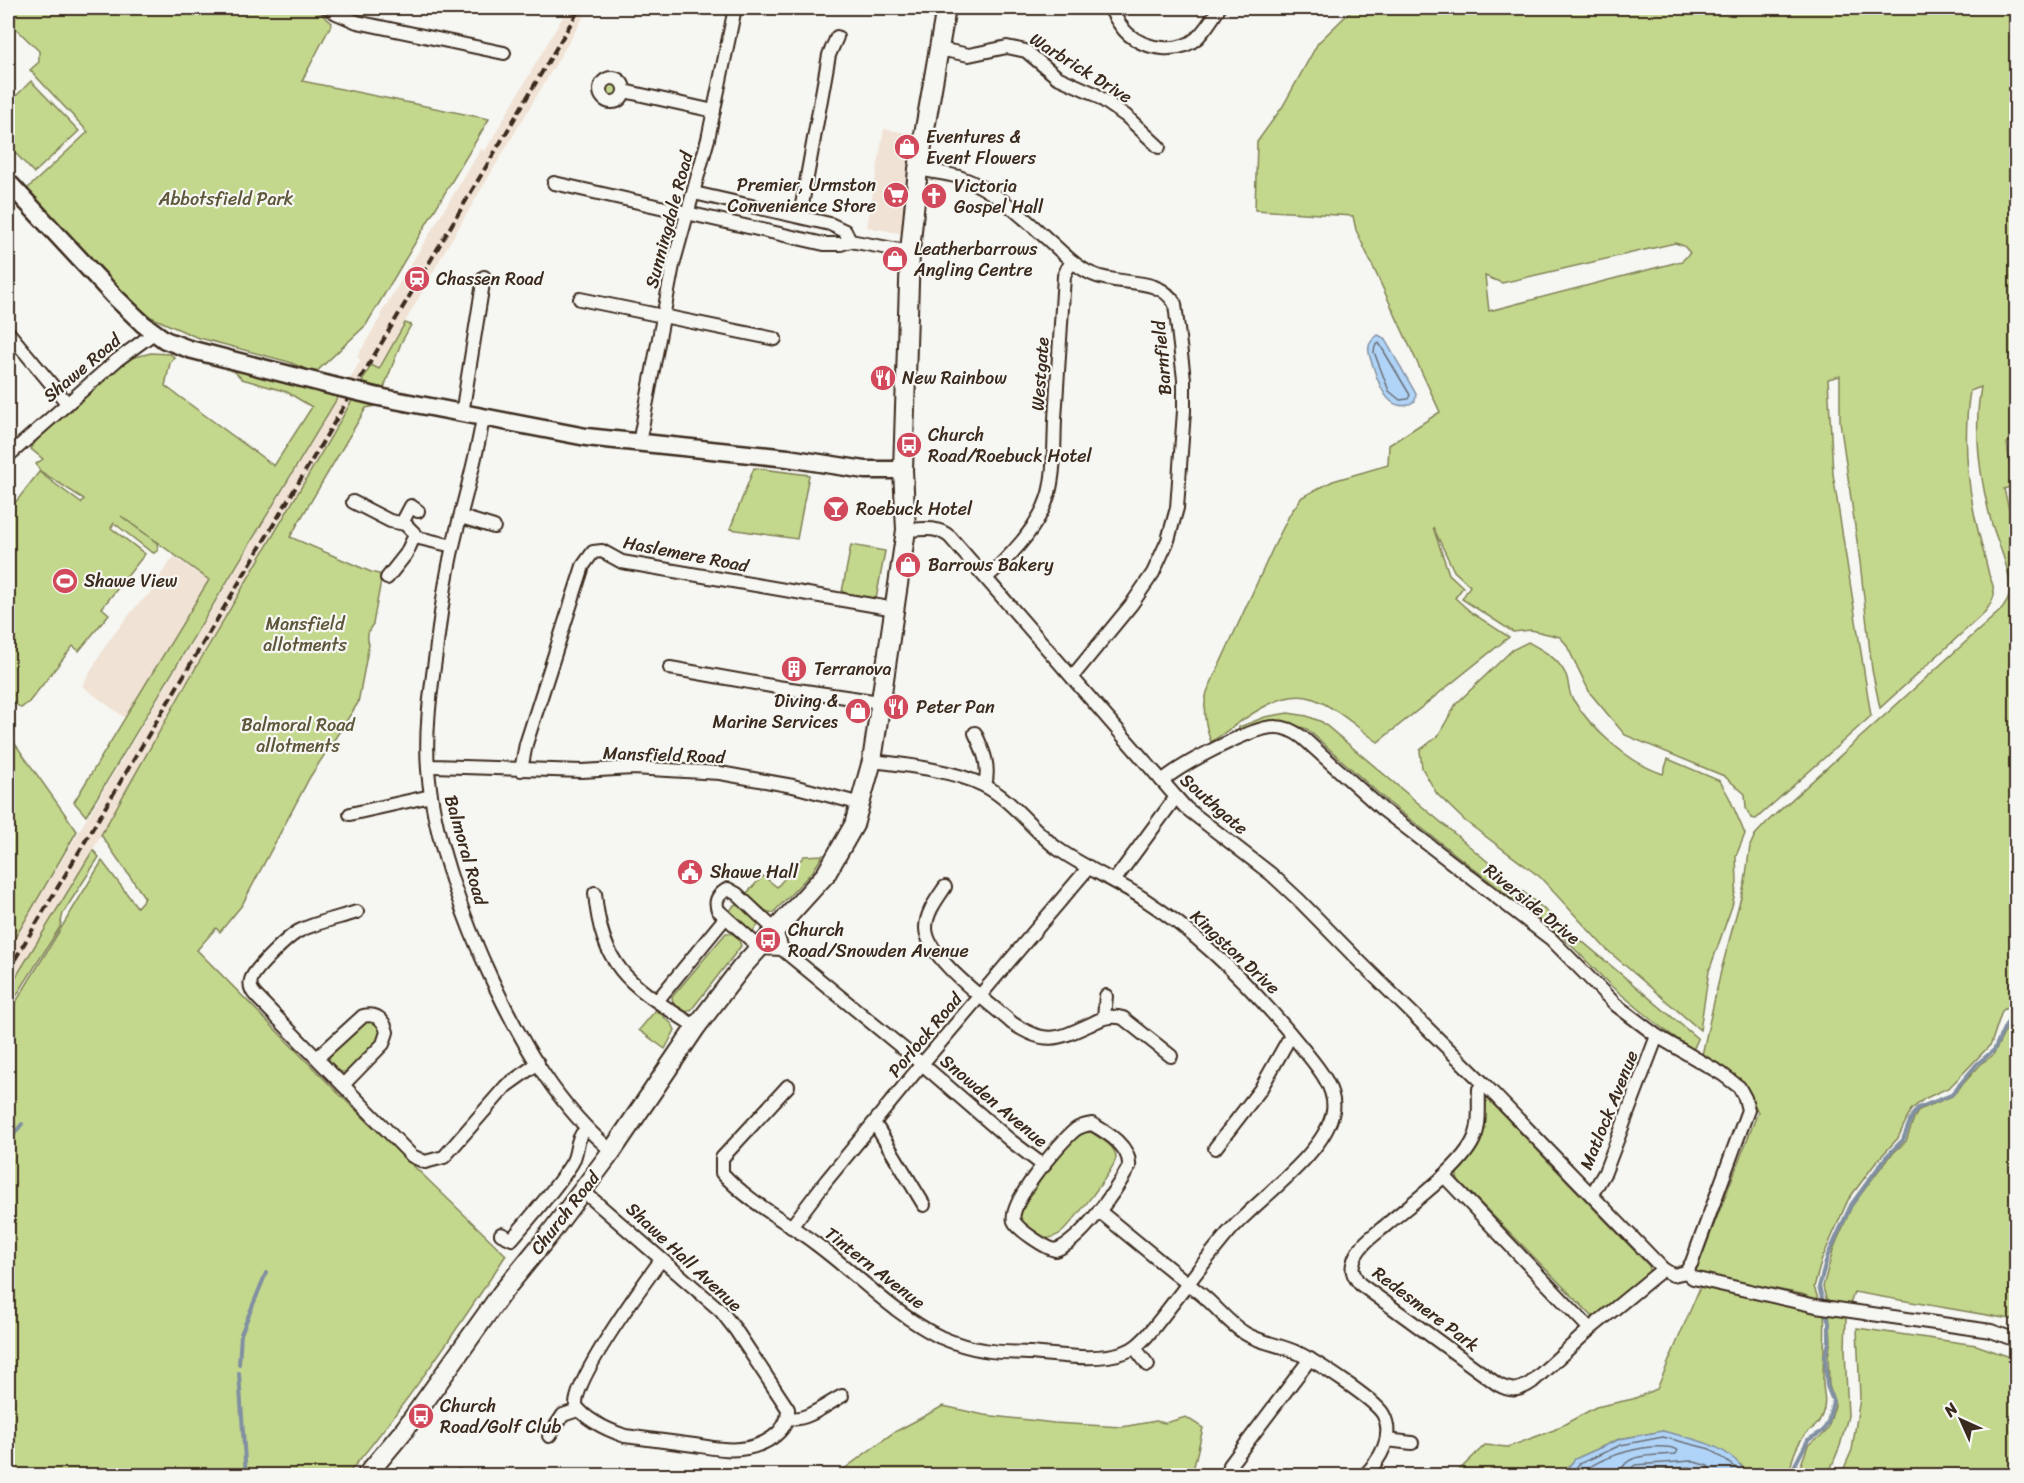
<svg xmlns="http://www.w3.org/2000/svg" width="2024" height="1483" font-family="Sriracha,sans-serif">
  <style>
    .built { fill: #f0e3d5 }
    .green { fill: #c4d88d; stroke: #808156; stroke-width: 1.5; fill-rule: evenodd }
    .water { fill: #b0d4f8; stroke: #8190a1; stroke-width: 1.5 }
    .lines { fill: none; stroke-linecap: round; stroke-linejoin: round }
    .shore { stroke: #6a6e75; stroke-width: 1.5 }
    .stream { stroke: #8190a1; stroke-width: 4 }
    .minor-casing { stroke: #3b2a1e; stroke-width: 16 }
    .tertiary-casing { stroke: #3b2a1e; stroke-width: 21 }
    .secondary-casing { stroke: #3b2a1e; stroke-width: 22 }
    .minor { stroke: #f6f6f2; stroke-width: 12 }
    .tertiary { stroke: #f6f6f2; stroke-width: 16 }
    .secondary { stroke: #f6f6f2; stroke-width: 18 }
    .rail { stroke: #3b2a1e; stroke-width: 4; stroke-dasharray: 9 4.5; stroke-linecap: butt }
    .tertiary-bridge-casing { stroke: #3b2a1e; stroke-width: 21; stroke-linecap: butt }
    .tertiary-bridge { stroke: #f6f6f2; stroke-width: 16 }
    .labels { text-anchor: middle; stroke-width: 4.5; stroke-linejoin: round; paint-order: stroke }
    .street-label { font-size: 18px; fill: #3b2a1e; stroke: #f6f6f2 }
    .poi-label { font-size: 18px; fill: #3b2a1e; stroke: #f6f6f2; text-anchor: start }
    .park-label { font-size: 18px; fill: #5d563a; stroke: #f6f6f2 }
  </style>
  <rect width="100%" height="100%" fill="#f6f6f2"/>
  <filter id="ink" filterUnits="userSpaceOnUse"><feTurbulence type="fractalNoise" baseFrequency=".0167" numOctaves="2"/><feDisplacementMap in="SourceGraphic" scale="12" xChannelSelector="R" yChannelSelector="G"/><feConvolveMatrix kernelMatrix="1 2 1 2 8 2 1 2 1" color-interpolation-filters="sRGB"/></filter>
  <g filter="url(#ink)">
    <g class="built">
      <polygon points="568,8 589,8 447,247 379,369 371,365 188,681 93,850 8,990 8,950 361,360 357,357 381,316 380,315 481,149 485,151"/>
      <polygon points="884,129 916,135 904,234 867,227"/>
      <polygon points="174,557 209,580 125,718 82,686 107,643 137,605 156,588 161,574"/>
    </g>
    <g class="green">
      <polygon points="8,8 314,8 332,23 302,81 489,119 366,325 315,373 289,362 196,337 151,317 127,298 27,189 88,132 30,70 39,62 39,51 8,21"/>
      <path d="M1354,8h662v431l-9,4 6,43 -9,3 8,32 4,3v477l-14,10 -11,33 -41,43 -26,12 -13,11 -13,28 -21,23 -29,39 -26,59 -8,28 5,14 -17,-7 -98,-19 -8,-4 62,-159 -14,-30 -42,-27 19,-84 24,-89 5,-36 5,-11 12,-13 235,-213c6,-8 9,-14 8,-25 -2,-21 -13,-42 -19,-63 -11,-43 -18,-90 -10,-134l-11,4c-6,38 -4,78 3,116 4,23 11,45 16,68 8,18 7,23 -5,38l-104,95 -8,-38 -12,-108 -20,-141v-45l-12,3 5,95 38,242 -115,103 -5,-1 -5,-10 -1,-14 -21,-18 -99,-41 -35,-42 -24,-49 -6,-7 -29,-7 -18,2 -51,-33 8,-13 -16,-15 -21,-44 16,47 14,13 -8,11 17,15 37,24 -131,105c-19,-13 -45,-37 -67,-44 -33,-10 -74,27 -100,44 -6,-18 -9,-32 -4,-50l66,-144 17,-34 12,-17 31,-16 55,-16 1,-20 51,-33 -84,-182 -3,-14 -98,-6 2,-68 26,-36 35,-63zM1675,243l9,3 6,7 -8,8 -193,50 -4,-35 17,7z"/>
      <polygon points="31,81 79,131 34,173 8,145 8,104"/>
      <circle cx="612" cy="89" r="8"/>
      <polygon points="405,323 411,325 401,343 383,390 362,382 371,365 379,369"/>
      <polygon points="151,353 170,354 174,357 170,363 165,386 274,466 312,407 287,392 242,379 235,372 227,369 228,365 338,397 86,816 74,802 209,580 121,516 157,543 158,550 154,553 150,551 114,523 111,528 145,554 102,608 109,614 79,651 73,646 29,702 21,708 8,698 8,512 39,472 81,503 84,499 40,471 36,464 43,459 31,449 42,431 107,373 131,358"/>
      <path d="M354,397l24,6 -3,3 -9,2 -76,129 81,35 11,3 -9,49c-5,6 -7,12 -4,20l-11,59 -48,74 -68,128 -22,27 -4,-4 -19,22 142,144 167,161c-50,76 -101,151 -159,220l-339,1v-461l94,-154 35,46 8,-9 -44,-63 87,-154z"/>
      <polygon points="754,468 809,475 797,539 730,529"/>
      <polygon points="851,545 885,551 876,599 842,592"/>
      <path d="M1528,642c16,9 30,16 38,33 3,7 2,16 6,23 19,31 57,65 91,76l5,-15 52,22 9,16 16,37 -9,22 1,27 -5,23 -23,65 -9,59 -94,-81 -66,-72 -75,-56 -28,-27 -15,-26 -2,-18 18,-14 18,-32 56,-54z"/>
      <polygon points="1288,713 1307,716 1322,722 1698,1039 1693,1050 1662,1028 1610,985 1568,942 1388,802 1307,729 1278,720 1238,733 1239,727 1265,717"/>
      <polygon points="8,734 77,831 8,950"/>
      <polygon points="93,850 99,857 63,913 60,927 8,1009 8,990"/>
      <polygon points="823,855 813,871 773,913 766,911 746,894 763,876 777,887 804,856"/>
      <polygon points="734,905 739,905 760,923 752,932 731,914 730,911"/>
      <path d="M726,933c9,-1 13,5 15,13l-49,63 -5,3 -14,-8 -1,-7z"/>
      <polygon points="656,1010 672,1024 675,1030 665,1049 639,1030"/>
      <polygon points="2016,1016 2016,1320 1854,1292 1850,1305 1833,1305 1826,1298 1823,1287 1833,1250 1852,1206 1888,1158 1906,1141 1914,1118 1919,1110 1952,1096 1982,1063 1993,1055 2010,1022"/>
      <path d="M365,1019l13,4 4,13c-8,8 -30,37 -40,36 -5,0 -9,-5 -12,-8l-1,-10z"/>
      <polygon points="1489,1100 1649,1266 1649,1274 1598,1317 1592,1316 1457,1179 1457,1170 1483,1126 1485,1105 1486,1102"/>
      <path d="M1091,1132c8,6 25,14 25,25 0,11 -45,67 -54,75 -5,4 -11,6 -17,7l-30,-23 1,-6 59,-77z"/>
      <path d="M1701,1285l123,27c2,22 -1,44 -1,66 -1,15 5,21 -1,37 -6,15 -10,11 -18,21 -8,10 -14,27 -14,39h-42l-7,-10 -78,-34 -44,8 -44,20 -13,16 -109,1 32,-31 23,2 46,-17 42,-23 37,-8 24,-10z"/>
      <polygon points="1829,1312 1842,1312 1846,1318 1845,1349 1848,1416 1840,1446 1828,1475 1797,1476 1808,1445 1824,1434 1828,1429 1835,1405 1829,1385 1828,1356 1831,1340"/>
      <polygon points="1857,1328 1976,1345 2016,1359 2016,1475 1841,1475 1852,1450 1860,1398"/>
      <polygon points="943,1406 984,1415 1054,1423 1122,1427 1156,1421 1165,1423 1186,1417 1203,1428 1192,1475 836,1475 893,1433"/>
      <polygon points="1690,1467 1704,1469 1707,1475 1630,1476 1637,1471"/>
      <polygon points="457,1469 519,1475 450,1475"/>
    </g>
    <g class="water">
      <path d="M1378,335l6,3 32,56 -1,7c-24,16 -35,-13 -41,-32 -2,-7 -7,-16 -5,-23 1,-5 5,-8 9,-11z"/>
      <path d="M1663,1431c33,9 65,13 85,44h-41l-2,-4 -15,-4 -53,4 -7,4h-68l13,-16 45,-20z"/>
    </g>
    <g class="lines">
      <g class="shore">
        <polygon points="1379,343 1410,395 1408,399 1400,400 1389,391 1374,352 1375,346"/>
        <polyline points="1570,1476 1579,1464 1621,1445 1663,1437 1710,1449 1737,1469 1741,1476"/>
        <path d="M1579,1476c15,-19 78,-37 99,-26l-2,4c-18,2 -54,-3 -56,22"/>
        <polyline points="1628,1476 1629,1470 1635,1465 1691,1461 1708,1466 1712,1476"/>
      </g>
      <g class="stream">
        <polyline points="8,1141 22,1124"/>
        <polyline points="239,1364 241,1334 266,1273"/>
        <polyline points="239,1373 246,1476"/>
        <polyline points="1794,1476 1795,1465 1808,1440 1823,1431 1828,1422 1833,1401 1827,1386 1825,1356 1829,1342 1829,1323 1819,1287 1828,1255 1851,1205 1886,1157 1903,1140 1912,1116 1918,1108 1951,1095 1977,1064 1994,1050 2005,1026 2011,1017 2016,1013"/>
      </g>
      <g class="minor-casing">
        <g id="minor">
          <polyline points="328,8 336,13 357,22 504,53"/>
          <path d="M1110,8c5,9 10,19 18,26 18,16 51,20 69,4 9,-9 16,-20 22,-30"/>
          <polyline points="939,49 969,55 1007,47 1026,51 1057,77 1093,93 1126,116 1159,147"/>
          <circle cx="612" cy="90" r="12"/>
          <polyline points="624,91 714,111"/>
          <path d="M918,169c13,3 28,4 41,8 33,11 61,37 86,60 15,13 29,29 47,37 27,13 67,1 83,30l9,75v32l-7,97 -9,32 -15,33 -22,32 -59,72"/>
          <polyline points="554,183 824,244 841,244 850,241 910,252"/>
          <polyline points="694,193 830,224 845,231 850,241"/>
          <polyline points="800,216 829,55 837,37"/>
          <polyline points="580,299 775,339"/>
          <polyline points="8,332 67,403"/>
          <polyline points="462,414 484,277"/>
          <path d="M483,418c-7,43 -20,85 -30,128 -8,35 -13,71 -17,107 -6,42 -12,85 -7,127 7,65 36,143 64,202 29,62 66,126 119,169"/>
          <polyline points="639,443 673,265 708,139 735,8"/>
          <polyline points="8,456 117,360 154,333"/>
          <polyline points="353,502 390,521 405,524 419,538 453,546"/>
          <polyline points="461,517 494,527"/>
          <polyline points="402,523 411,506 418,511"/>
          <path d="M906,530c17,-1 31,-4 44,7l226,260 10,11 85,66 28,26 62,63 123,121 179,185 10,6 13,-3"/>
          <path d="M987,577c25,-22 53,-51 62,-84 6,-23 5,-50 6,-74 3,-48 6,-95 9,-143l3,-7 6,-7"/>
          <polyline points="387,578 406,554 415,535"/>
          <polyline points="670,668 777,687 880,702"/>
          <path d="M975,733c9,19 15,33 10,53"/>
          <polyline points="428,765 433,766 582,771 633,768 720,773 793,786 861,804"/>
          <polyline points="521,770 526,744 583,566 593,552 602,551 622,562 895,609"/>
          <path d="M1162,781c19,-16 90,-55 114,-54 9,0 19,5 26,10l80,72 169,130 65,66 41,31 65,38 17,13 6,11 3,12 -56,152 -6,10"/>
          <polyline points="350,814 431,796"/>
          <polyline points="1114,881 1176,797"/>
          <path d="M945,887c-8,12 -19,26 -19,41 0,30 64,75 86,95 34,22 44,17 79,1 11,-6 19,-9 32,-6l48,38"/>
          <path d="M595,893c7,80 40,94 101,134"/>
          <path d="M357,912c-19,6 -40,10 -58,19 -10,5 -45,38 -48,49 -2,7 1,12 6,17l155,159 13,6 19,-5 62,-71 32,-23"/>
          <path d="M782,949l-22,-1 -42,-38c-4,-10 1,-16 10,-21l9,5 39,37 6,18 140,115 89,77 33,25"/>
          <polyline points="657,1001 725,918"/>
          <polyline points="1104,1017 1106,996"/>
          <path d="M317,1058l46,-42c13,-3 21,3 24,16l-4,12 -40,41"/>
          <path d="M1484,1084l-5,5c-1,16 2,35 -5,50 -13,29 -64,65 -89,87 -12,10 -29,21 -32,38 -2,8 2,14 7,20l137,100c14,8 22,7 35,-2l58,-53 73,-60"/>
          <path d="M788,1086l-66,72v15c29,31 61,46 94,71 42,31 77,70 124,93 14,6 29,11 44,13 15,3 31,2 46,3 30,2 66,9 95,-1 9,-3 15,-9 22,-16 28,-34 53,-70 81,-103 28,-33 98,-79 105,-122 4,-25 -20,-49 -34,-67 -45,-55 -95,-106 -155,-145 -27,-18 -59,-31 -86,-50 -26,-19 -46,-50 -75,-64 -30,-15 -78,-20 -111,-24"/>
          <polyline points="875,1124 924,1205"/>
          <path d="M1092,1124c16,9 39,23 37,43 -13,23 -49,76 -74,83 -9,-2 -37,-20 -41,-29 -6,-18 46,-79 61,-91 5,-4 10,-5 17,-6z"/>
          <polyline points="1215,1148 1260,1090 1291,1035"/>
          <polyline points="1444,1176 1590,1329"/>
          <path d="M583,1191l138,120 14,18 53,80c1,25 -27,38 -48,40 -16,2 -31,-2 -46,-4 -23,-3 -46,-6 -69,-9 -17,-6 -38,-15 -49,-30 -2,-27 66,-120 85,-146"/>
          <polyline points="1591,1194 1595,1189 1605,1172 1657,1036"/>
          <path d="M1099,1211c34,28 68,56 103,84 15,12 27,29 44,39 16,9 35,11 52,19 17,8 76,46 85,61 12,22 -3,46 -19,62"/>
          <polyline points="791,1227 826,1181 922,1064 1089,867"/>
          <path d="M501,1234l11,5c19,-23 44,-50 60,-76 7,-12 2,-22 14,-34"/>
          <polyline points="1686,1272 1693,1278 1816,1306 1991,1331 2016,1340"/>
          <polyline points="1135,1348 1148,1365"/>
          <path d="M789,1418c16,4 38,-14 53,-22"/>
          <polyline points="549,1436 563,1415 578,1410"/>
          <polyline points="1387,1440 1412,1443"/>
          <polyline points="1228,1476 1230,1465 1310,1359"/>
        </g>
      </g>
      <g class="tertiary-casing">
        <g id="tertiary">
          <polyline points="8,182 114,296 143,324 165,340 189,349 333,386"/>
          <polyline points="379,397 586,437 788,458 865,470 903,470"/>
        </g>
      </g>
      <g class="secondary-casing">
        <polyline id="secondary" points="366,1476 405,1429 501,1294 549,1235 612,1151 696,1027 742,967 826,874 854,825 872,761 906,530 903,470 910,252 918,169 946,8"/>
      </g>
      <use href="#minor" class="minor"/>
      <use href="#tertiary" class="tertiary"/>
      <use href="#secondary" class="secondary"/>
      <polyline class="rail" points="8,971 419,280 580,8"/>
      <g class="tertiary-bridge-casing">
        <polyline id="tertiary-bridge" points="333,386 379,397"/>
      </g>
      <use href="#tertiary-bridge" class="tertiary-bridge"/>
    </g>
  </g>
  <defs>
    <g id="shop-disc" transform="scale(1.35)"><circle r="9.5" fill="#d1495b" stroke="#f6f6f2"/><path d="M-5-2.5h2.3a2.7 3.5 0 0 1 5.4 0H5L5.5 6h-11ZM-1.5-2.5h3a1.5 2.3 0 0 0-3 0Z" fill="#fff"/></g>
    <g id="supermarket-disc" transform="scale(1.35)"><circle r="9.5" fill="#d1495b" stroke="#f6f6f2"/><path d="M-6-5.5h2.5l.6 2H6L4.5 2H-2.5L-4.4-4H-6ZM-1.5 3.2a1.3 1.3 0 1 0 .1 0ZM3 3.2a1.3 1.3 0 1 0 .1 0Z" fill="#fff"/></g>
    <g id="church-disc" transform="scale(1.35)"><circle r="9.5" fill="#d1495b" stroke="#f6f6f2"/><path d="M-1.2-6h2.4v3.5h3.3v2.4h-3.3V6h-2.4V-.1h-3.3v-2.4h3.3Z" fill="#fff"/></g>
    <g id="station-disc" transform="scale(1.35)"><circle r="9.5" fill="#d1495b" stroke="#f6f6f2"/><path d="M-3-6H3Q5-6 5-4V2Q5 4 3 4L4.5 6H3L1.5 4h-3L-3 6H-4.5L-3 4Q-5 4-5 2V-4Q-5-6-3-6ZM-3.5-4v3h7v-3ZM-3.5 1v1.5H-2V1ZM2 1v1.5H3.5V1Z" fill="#fff"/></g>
    <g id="restaurant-disc" transform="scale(1.35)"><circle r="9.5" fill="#d1495b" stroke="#f6f6f2"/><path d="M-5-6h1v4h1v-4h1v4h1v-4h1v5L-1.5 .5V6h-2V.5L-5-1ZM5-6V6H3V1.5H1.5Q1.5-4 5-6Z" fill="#fff"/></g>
    <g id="bus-disc" transform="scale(1.35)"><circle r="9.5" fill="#d1495b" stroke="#f6f6f2"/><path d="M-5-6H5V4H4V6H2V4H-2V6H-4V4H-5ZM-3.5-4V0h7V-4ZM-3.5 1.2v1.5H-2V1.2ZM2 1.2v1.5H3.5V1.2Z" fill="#fff"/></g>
    <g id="bar-disc" transform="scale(1.35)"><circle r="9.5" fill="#d1495b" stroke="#f6f6f2"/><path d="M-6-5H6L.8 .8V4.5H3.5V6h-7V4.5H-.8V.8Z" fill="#fff"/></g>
    <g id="stadium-disc" transform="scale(1.35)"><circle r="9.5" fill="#d1495b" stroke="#f6f6f2"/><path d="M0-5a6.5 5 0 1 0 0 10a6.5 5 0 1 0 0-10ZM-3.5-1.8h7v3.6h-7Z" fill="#fff"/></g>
    <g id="building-disc" transform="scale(1.35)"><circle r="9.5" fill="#d1495b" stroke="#f6f6f2"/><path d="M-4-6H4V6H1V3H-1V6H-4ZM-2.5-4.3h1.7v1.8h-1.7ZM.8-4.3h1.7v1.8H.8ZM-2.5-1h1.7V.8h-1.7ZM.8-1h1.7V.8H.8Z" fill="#fff"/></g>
    <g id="civic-disc" transform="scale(1.35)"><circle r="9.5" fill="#d1495b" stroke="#f6f6f2"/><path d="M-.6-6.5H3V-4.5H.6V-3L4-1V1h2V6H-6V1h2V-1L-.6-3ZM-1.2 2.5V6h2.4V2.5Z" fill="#fff"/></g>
  </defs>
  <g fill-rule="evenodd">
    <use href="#shop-disc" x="907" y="147"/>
    <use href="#supermarket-disc" x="896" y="195"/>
    <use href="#church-disc" x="934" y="196"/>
    <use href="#shop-disc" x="895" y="259"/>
    <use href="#station-disc" x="417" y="279"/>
    <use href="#restaurant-disc" x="883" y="378"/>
    <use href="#bus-disc" x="909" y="445"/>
    <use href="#bar-disc" x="836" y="509"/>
    <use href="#shop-disc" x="908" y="565"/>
    <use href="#stadium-disc" x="65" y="581"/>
    <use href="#building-disc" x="794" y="669"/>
    <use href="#restaurant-disc" x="896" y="707"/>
    <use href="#shop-disc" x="858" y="711"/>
    <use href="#civic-disc" x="690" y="872"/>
    <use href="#bus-disc" x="768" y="940"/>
    <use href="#bus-disc" x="421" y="1416"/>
  </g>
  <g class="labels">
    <g class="street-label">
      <text transform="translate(1081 68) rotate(32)" y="6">Warbrick Drive</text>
      <text transform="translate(669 220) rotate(-75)" y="6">Sunningdale Road</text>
      <text transform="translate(1162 358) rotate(-95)" y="6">Barnfield</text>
      <text transform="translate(82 368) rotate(-40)" y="6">Shawe Road</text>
      <text transform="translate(1040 374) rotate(-86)" y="6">Westgate</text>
      <text transform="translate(686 554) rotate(11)" y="6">Haslemere Road</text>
      <text transform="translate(664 755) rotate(2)" y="6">Mansfield Road</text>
      <text transform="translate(1214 804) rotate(41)" y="6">Southgate</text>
      <text transform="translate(466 850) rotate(74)" y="6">Balmoral Road</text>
      <text transform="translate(1532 904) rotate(39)" y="6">Riverside Drive</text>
      <text transform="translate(1235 952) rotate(43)" y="6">Kingston Drive</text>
      <text transform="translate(925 1035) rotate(-50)" y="6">Porlock Road</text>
      <text transform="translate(994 1101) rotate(40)" y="6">Snowden Avenue</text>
      <text transform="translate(1609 1110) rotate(-68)" y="6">Matlock Avenue</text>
      <text transform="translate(565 1213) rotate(-52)" y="6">Church Road</text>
      <text transform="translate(684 1257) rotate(43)" y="6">Shawe Hall Avenue</text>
      <text transform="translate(875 1268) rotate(38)" y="6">Tintern Avenue</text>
      <text transform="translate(1426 1309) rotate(37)" y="6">Redesmere Park</text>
    </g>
    <g class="poi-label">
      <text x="926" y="143">Eventures &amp;<tspan x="926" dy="21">Event Flowers</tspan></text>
      <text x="876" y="191" text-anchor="end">Premier, Urmston<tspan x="876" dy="21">Convenience Store</tspan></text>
      <text x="954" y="192">Victoria<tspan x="954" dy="21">Gospel Hall</tspan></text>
      <text x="914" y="255">Leatherbarrows<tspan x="914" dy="21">Angling Centre</tspan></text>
      <text x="436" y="285">Chassen Road</text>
      <text x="902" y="384">New Rainbow</text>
      <text x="928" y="441">Church<tspan x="928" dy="21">Road/Roebuck Hotel</tspan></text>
      <text x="856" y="515">Roebuck Hotel</text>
      <text x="928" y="571">Barrows Bakery</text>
      <text x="84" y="587">Shawe View</text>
      <text x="814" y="675">Terranova</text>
      <text x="838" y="707" text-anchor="end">Diving &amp;<tspan x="838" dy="21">Marine Services</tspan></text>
      <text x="916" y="713">Peter Pan</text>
      <text x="710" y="878">Shawe Hall</text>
      <text x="788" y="936">Church<tspan x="788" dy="21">Road/Snowden Avenue</tspan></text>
      <text x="440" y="1412">Church<tspan x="440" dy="21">Road/Golf Club</tspan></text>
    </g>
    <g class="park-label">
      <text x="226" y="205">Abbotsfield Park</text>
      <text x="305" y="630">Mansfield<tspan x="305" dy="21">allotments</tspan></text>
      <text x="298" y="731">Balmoral Road<tspan x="298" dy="21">allotments</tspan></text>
    </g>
  </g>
  <rect width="2024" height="1483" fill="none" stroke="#f6f6f2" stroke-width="30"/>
  <rect x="15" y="15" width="1994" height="1453" fill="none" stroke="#3b2a1e" stroke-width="2" filter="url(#ink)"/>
  <g transform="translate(1961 1420) rotate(315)" stroke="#f6f6f2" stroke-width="4.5" paint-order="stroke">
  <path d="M0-4.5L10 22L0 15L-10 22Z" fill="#3b2a1e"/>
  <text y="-9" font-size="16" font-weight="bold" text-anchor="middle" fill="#3b2a1e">N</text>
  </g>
</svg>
